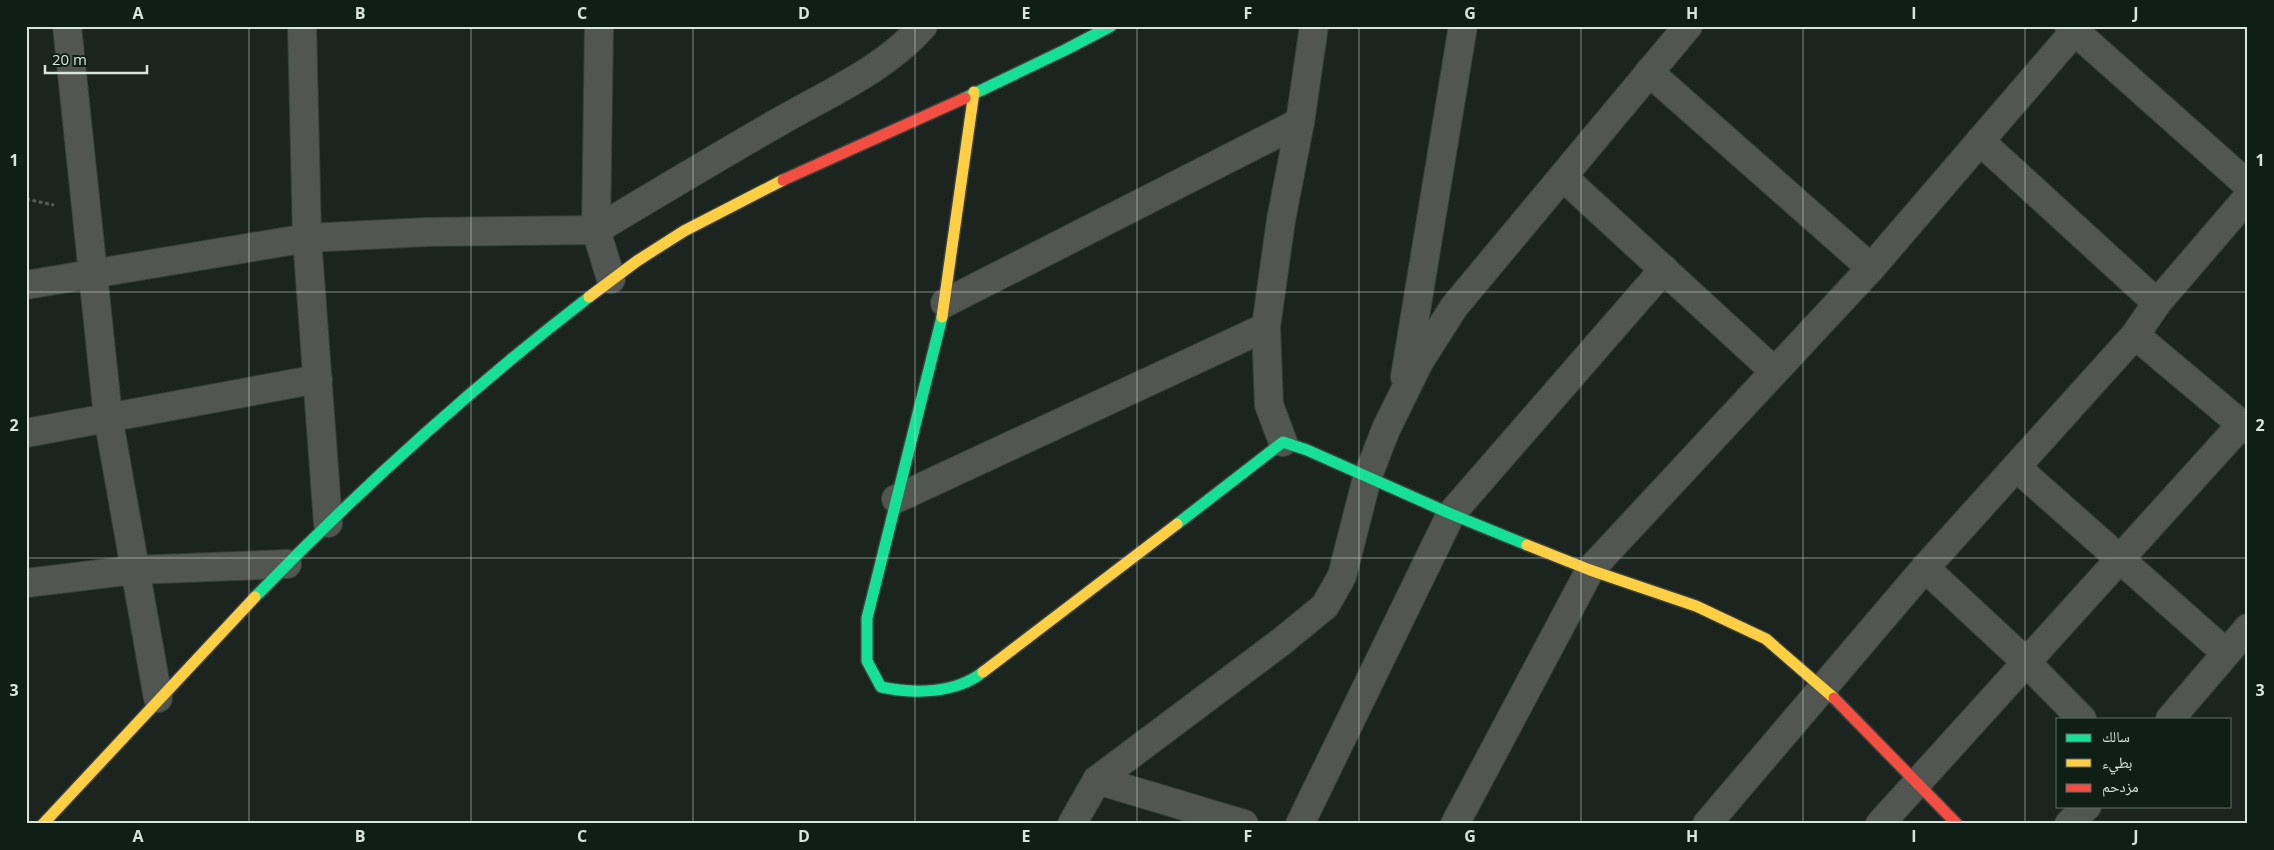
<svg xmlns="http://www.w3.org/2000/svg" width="2274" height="850" font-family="'Open Sans','Noto Naskh Arabic',sans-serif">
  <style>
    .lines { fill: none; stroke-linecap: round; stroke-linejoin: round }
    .street-casing { stroke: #39403c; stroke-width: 30 }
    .fast-casing { stroke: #39403c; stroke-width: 14 }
    .slow-casing { stroke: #39403c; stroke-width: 14 }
    .jam-casing { stroke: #39403c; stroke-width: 14 }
    .path { stroke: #555b58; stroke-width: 3; stroke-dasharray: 4 2.5; stroke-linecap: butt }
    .street { stroke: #515653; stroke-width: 28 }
    .fast { stroke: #16e098; stroke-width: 11 }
    .slow { stroke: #ffcf43; stroke-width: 11 }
    .jam { stroke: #f24e42; stroke-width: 11 }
    .grid { fill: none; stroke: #dae4de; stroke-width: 1; stroke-opacity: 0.55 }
    .neatline { fill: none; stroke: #dae4de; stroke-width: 2 }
    .grid-label { font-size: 16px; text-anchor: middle; font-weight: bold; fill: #dae4de }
  </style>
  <rect width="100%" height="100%" fill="#1c2420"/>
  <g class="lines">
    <g class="street-casing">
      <g id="street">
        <polyline points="67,26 108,417 158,698"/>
        <polyline points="302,26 307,238 328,523"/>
        <polyline points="2069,26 2248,185"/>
        <polyline points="1649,72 1871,268"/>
        <polyline points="1980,141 2157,303"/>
        <polyline points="1563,177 1774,371"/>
        <path d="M596,230c60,-36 120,-72 181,-107 50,-29 107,-53 146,-97"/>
        <polyline points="596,230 599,26"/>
        <polyline points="26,285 307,238 427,232 596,230 611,279"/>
        <polyline points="945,303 1300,122"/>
        <polyline points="2135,335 2248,430"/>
        <polyline points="1405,377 1463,26"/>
        <polyline points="26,433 318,379"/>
        <polyline points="1283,442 1269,405 1266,327 1281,220 1300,122 1314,26"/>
        <polyline points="2016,467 2226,653"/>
        <polyline points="896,499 1266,327"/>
        <polyline points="1925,568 2026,662 2082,719"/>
        <polyline points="26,583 134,570 287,564"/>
        <polyline points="2170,719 2248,628"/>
        <polyline points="1097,780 1244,824"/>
        <polyline points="1072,824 1097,780 1281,642 1325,606 1342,576 1367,478 1386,429 1419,362 1454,307 1688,26"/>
        <polyline points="1300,824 1451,514 1664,269"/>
        <polyline points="1455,824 1590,570 1871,268 2079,26"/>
        <polyline points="1707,824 1925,568 2135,335 2157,303 2248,197"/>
        <polyline points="1880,824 2241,425"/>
        <polyline points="2069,824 2087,806"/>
      </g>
    </g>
    <g class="fast-casing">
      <g id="fast">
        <polyline points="965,98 1065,50 1111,26"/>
        <path d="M942,317l-75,301v43l14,26c33,7 74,7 102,-15"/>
        <polyline points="1177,524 1283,442 1307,450 1451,514 1527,545"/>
        <path d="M255,597c105,-108 216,-209 334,-300"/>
      </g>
    </g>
    <g class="slow-casing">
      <g id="slow">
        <polyline points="589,297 637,261 684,231 783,180"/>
        <polyline points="942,317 974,92"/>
        <polyline points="1527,545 1590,570 1696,606 1766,639 1834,698"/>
        <polyline points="983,672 1177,524"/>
        <polyline points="43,824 255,597"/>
      </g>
    </g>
    <g class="jam-casing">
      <g id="jam">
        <polyline points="783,180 965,98"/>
        <polyline points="1834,698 1957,824"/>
      </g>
    </g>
    <polyline class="path" points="26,199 54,205"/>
    <use href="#street" class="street"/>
    <use href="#fast" class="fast"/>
    <use href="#slow" class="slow"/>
    <use href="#jam" class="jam"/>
  </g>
  <path class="grid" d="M249,26v798M471,26v798M693,26v798M915,26v798M1137,26v798M1359,26v798M1581,26v798M1803,26v798M2025,26v798M26,292h2222M26,558h2222"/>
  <rect width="2274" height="850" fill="none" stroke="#101f16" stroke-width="55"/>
  <rect x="2056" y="718" width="175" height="90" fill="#101f16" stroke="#616e66"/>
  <rect x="2066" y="734" width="25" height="8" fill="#16e098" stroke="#616e66"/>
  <text x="2102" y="742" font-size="15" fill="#dae4de">سالك</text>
  <rect x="2066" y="759" width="25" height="8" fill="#ffcf43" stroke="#616e66"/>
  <text x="2102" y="768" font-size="15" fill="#dae4de">بطيء</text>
  <rect x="2066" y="784" width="25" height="8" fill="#f24e42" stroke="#616e66"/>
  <text x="2102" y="792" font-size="15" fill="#dae4de">مزدحم</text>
  <path d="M45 65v8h102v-8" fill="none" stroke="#dae4de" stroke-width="2.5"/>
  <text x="52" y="65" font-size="15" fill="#dae4de" stroke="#101f16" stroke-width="4" paint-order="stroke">20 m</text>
  <rect x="28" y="28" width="2218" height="794" class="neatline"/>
  <g class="grid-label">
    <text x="138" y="19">A</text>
    <text x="360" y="19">B</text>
    <text x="582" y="19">C</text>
    <text x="804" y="19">D</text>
    <text x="1026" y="19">E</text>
    <text x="1248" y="19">F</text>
    <text x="1470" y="19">G</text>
    <text x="1692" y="19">H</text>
    <text x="1914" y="19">I</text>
    <text x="2136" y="19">J</text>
    <text x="14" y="166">1</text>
    <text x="2260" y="166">1</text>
    <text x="14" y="431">2</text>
    <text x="2260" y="431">2</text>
    <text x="14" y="696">3</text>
    <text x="2260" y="696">3</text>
    <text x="138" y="842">A</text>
    <text x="360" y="842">B</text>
    <text x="582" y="842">C</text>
    <text x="804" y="842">D</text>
    <text x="1026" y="842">E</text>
    <text x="1248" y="842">F</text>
    <text x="1470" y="842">G</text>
    <text x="1692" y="842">H</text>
    <text x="1914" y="842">I</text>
    <text x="2136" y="842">J</text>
  </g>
</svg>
